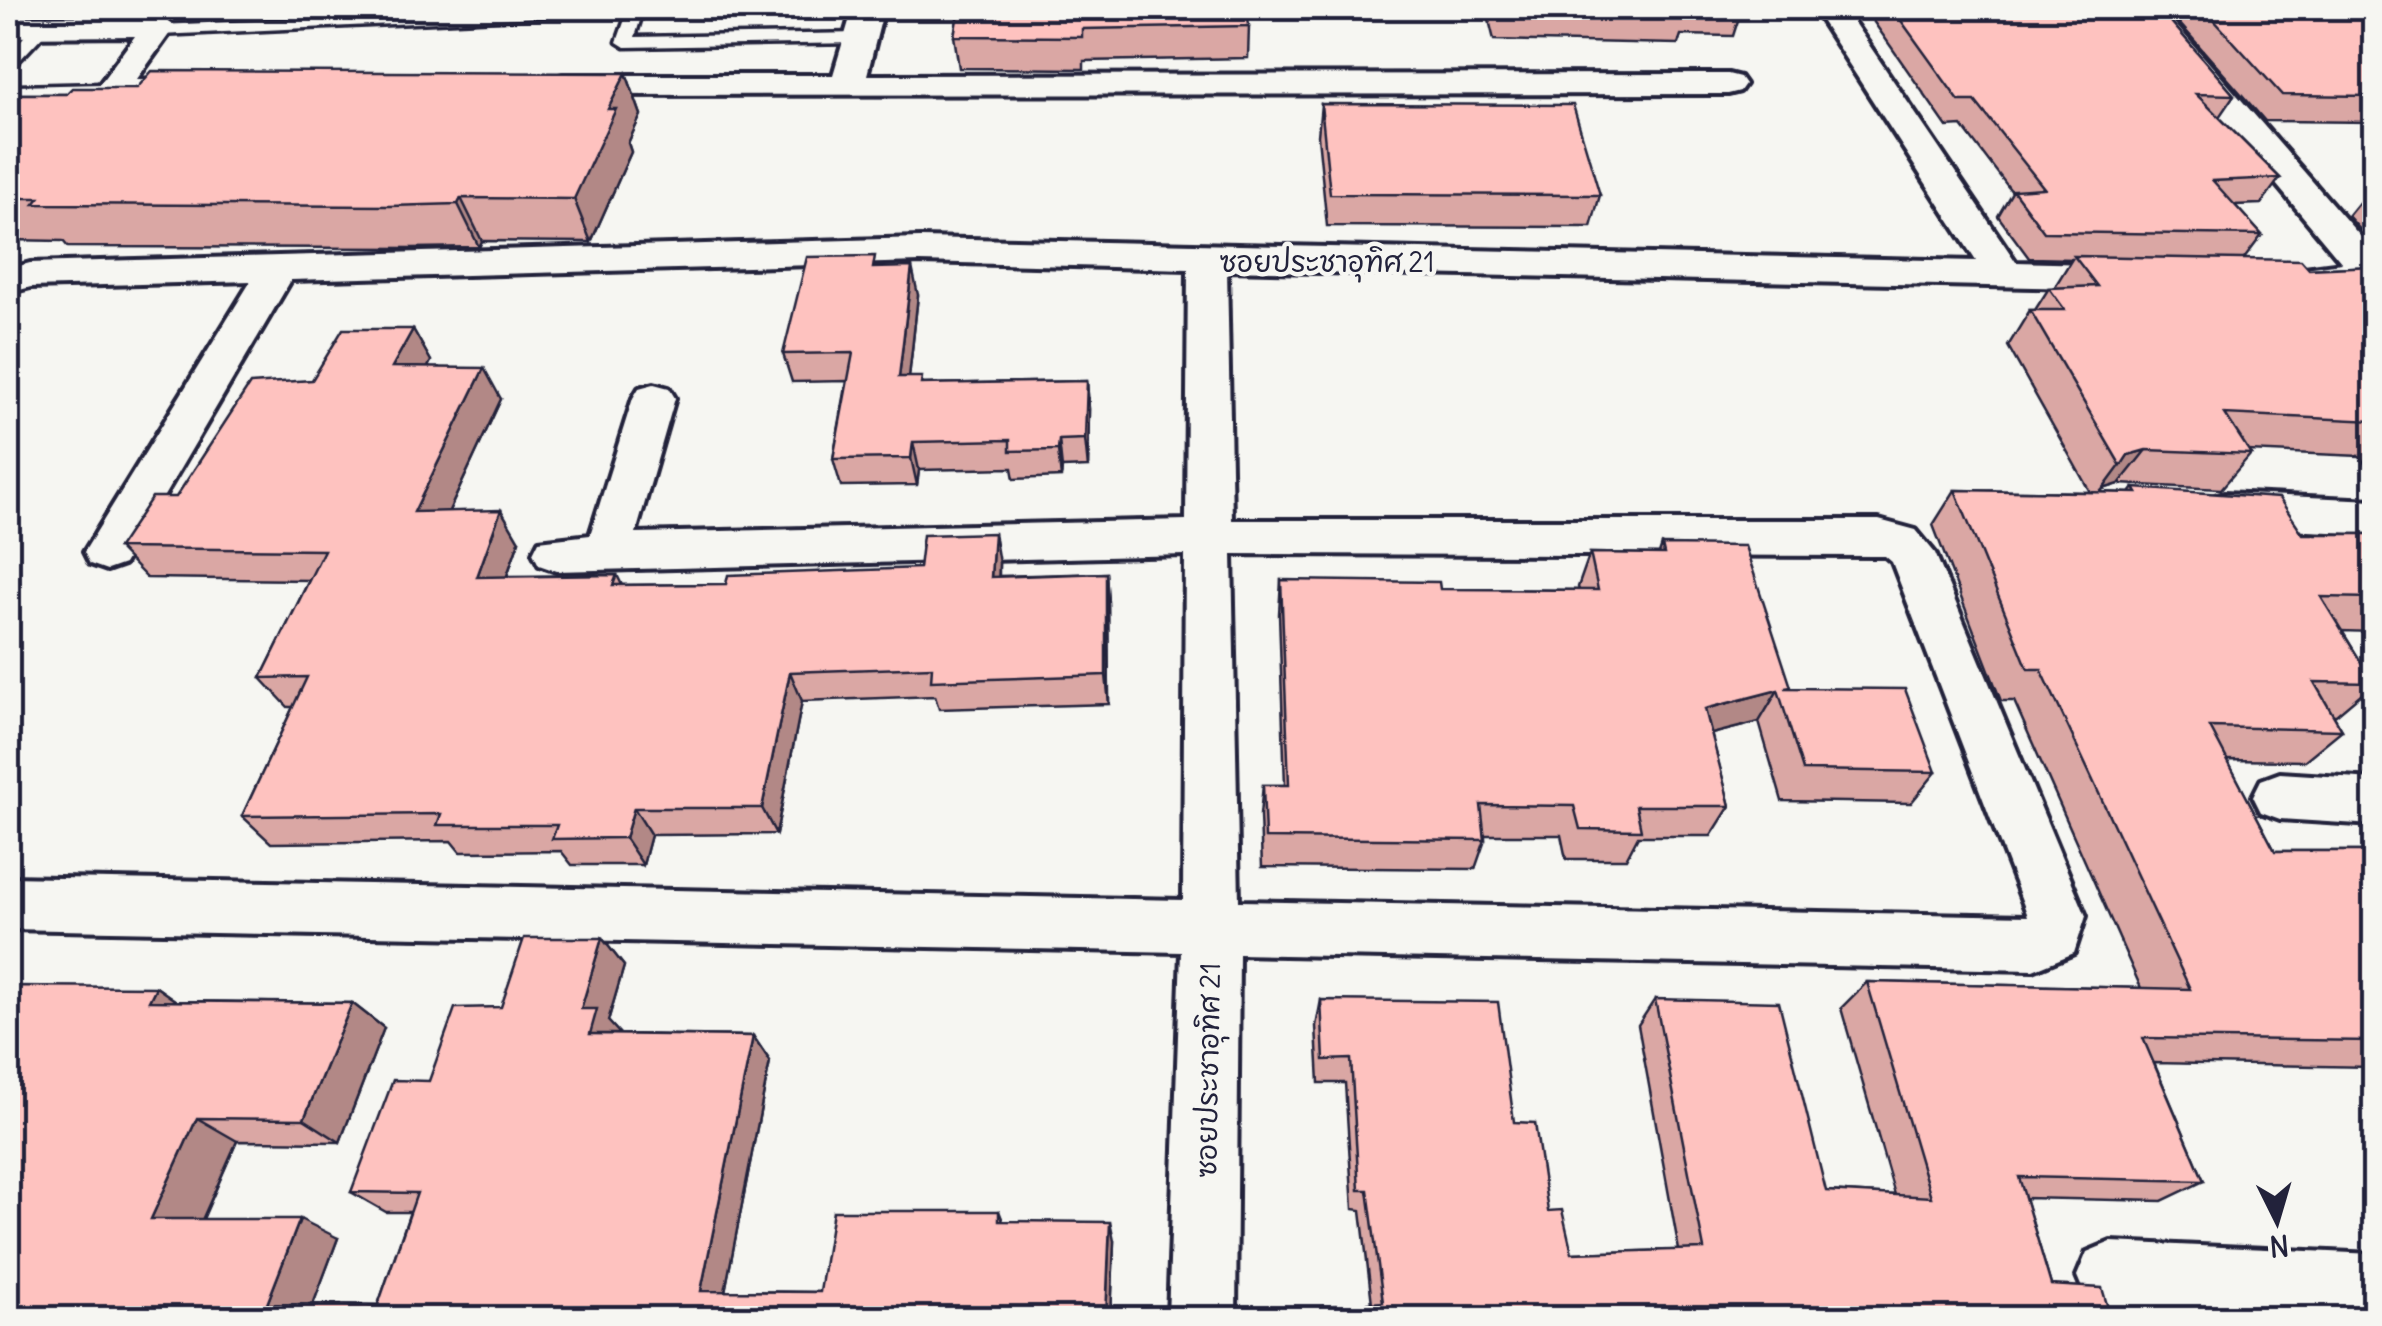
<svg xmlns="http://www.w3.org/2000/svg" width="2382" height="1326" font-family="Delius,'Playpen Sans Thai',sans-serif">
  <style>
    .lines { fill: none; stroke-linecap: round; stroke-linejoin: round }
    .service-casing { stroke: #22223b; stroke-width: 7 }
    .minor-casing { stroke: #22223b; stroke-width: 8 }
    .service { fill: #f6f6f2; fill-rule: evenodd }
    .minor { fill: #f6f6f2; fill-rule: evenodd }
    .wall { fill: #daa7a4; stroke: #22223b; stroke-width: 2.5 }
    .shaded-wall { fill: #b28886; stroke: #22223b; stroke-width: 2.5 }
    .building { fill: #fec2bf; stroke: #22223b; stroke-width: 2.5 }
    .labels { text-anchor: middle; stroke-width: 9; stroke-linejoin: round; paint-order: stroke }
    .street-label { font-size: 28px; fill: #22223b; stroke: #f6f6f2 }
  </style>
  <rect width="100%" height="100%" fill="#f6f6f2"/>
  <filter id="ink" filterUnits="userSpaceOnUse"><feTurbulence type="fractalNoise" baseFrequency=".01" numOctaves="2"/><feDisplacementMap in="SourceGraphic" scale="20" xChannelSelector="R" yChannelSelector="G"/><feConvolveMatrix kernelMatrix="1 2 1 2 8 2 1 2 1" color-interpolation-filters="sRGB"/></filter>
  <g filter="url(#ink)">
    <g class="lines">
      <g class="service-casing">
        <g id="service">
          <polygon points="555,8 561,10 561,16 160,35 152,30 160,25"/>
          <polygon points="629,8 701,8 693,13 642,14 635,37 860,33 868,38 860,43 625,47 617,42"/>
          <polygon points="37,24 51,27 14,66 8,67 8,53"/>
          <polygon points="103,84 111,89 109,93 16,96 8,91 16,86"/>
        </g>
      </g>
      <g class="minor-casing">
        <g id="minor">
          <polygon points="853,8 884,8 867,75 1728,74 1740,77 1745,84 1740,91 1728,94 563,95 551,92 546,85 551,78 563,75 833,75"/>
          <path d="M1813,8h31l172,254 115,3 14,3 6,9 -6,9 -14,3 -904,-19 5,250h647l37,10 19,23 151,363 -12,37 -41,17 -794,-16 -3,364h-68l13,-366 -1173,-23v-52l1175,23 2,-345 -629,16 -17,-6 -6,-12 6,-12 51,-6 43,-137 6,-10 15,-4 15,4 6,10 -39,135 550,-13 2,-251 -268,-7 -629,18 -167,284 -17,6 -17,-6 -6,-12 167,-271 -220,6 -23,6v-24l22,-6 890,-25 1056,23zM1232,554l653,2 7,6 136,354 -789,-15z"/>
          <polygon points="2129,8 2161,8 2374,252 2374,274 2367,285 2296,292 2282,289 2276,280 2282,271 2342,263"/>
          <polygon points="159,16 175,26 137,79 190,82 195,89 190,96 101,96 96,89 135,36 8,37 8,17"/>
          <polygon points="2224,493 2374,500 2374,534 2224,527 2208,522 2201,510 2208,498"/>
          <polygon points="2280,773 2374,779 2374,825 2280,819 2261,812 2253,796 2261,780"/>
          <polygon points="2111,1242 2374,1254 2374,1318 2111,1310 2087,1300 2077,1276 2087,1252"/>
        </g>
      </g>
      <use href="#service" class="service"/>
      <use href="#minor" class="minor"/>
    </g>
    <g class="wall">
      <polygon points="959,8 1249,26 1248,58 1084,61 1084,69 959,68 954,36"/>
      <polygon points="1486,8 1742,8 1733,36 1681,35 1678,44 1494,40"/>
      <polygon points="1864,8 2159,8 2234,95 2219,117 2280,178 2261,204 2235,205 2262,235 2244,259 2309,269 2374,266 2374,479 2360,456 2249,451 2251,454 2221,489 2119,484 2103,489 2100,492 2130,493 2134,488 2303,534 2374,534 2374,632 2342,631 2374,683 2336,715 2333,715 2342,730 2304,761 2227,760 2275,851 2374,851 2374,1067 2154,1063 2204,1181 2162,1201 2025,1198 2051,1285 2111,1318 1318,1318 1322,1307 1372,1303 1361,1210 1353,1209 1345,1083 1319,1083 1316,1026 1321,1000 1514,1122 1548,1211 1572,1253 1679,1250 1638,1025 1655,999 1826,1191 1895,1195 1841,1008 1867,982 2141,988 2014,701 2001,701 1933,525 1955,490 2090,492 2008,346 2030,310 2035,310 2049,288 2054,288 2072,259 2029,258 1998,216 2012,192 1962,126 1947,127"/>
      <polygon points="2166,8 2374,8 2374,122 2265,121"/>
      <polygon points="626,73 641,115 628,143 631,152 591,242 482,241 479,247 413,248 68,247 63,241 8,240 8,94 66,94 137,88"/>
      <polygon points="1321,104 1600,195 1591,227 1327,226 1318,136"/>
      <polygon points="2369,190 2374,190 2374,245 2348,216"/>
      <polygon points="878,268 918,295 909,377 924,384 1087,381 1089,409 1088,467 1062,468 1061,477 1014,479 1012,468 919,470 917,485 841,486 833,459 847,381 792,382 783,354"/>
      <polygon points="413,329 431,361 428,367 501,399 449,511 519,541 507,576 617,575 622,585 726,584 999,563 999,576 1106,573 1108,603 1109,704 939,709 935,696 802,701 776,834 651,835 643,865 572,865 561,851 460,852 451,841 271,843 242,816 293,707 288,707 261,678 309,580 147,578 118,548 312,380"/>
      <polygon points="1662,545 1790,688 1936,772 1911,803 1782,801 1759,722 1711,734 1730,806 1711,836 1638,836 1626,859 1566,859 1561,835 1485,835 1485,840 1475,869 1262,867 1260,815 1263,785 1285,785 1279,614 1281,580 1440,589 1579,590 1578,587 1590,553 1659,554"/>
      <polygon points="602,938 624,966 608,1021 620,1034 753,1036 770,1061 725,1291 820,1292 999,1211 1003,1221 1114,1241 1111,1318 8,1318 156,987 176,1001 352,1003 384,1028 340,1142 237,1141 203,1219 338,1238 313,1304 378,1305 410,1212 386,1212 351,1192 429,1081 501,1007"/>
    </g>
    <g class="shaded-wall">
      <polygon points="626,73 641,115 628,143 631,152 591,242 574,199 608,109"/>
      <polygon points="461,198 482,241 479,247 458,204"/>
      <polygon points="912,267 918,295 906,405 899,377"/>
      <polygon points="413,329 431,361 412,398 392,367"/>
      <polygon points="484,368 501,399 434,543 414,512"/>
      <polygon points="1087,381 1089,409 1088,467 1085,439"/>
      <polygon points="1059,440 1062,468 1061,477 1058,450"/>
      <polygon points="913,442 919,470 917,485 911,458"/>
      <polygon points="2146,450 2119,484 2103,489 2128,455"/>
      <polygon points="501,510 519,541 496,607 477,577"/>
      <polygon points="994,533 999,563 997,607 991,577"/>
      <polygon points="1106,573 1108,603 1109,704 1106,675"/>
      <polygon points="790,672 802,701 776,834 762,808"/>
      <polygon points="1778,690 1759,722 1688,740 1705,709"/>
      <polygon points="634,808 651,835 643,865 625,838"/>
      <polygon points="602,938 624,966 608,1021 620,1034 590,1034 581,1009"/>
      <polygon points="156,987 195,1014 149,1001"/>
      <polygon points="352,1003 384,1028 340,1142 304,1119"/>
      <polygon points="753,1036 770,1061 722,1307 701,1291"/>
      <polygon points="197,1118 237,1141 194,1238 151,1219"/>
      <polygon points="300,1219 338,1238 308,1318 267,1304"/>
      <polygon points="1110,1222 1114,1241 1111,1318 1106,1318"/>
    </g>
    <g class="building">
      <polygon points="959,8 1247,8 1249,26 1082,29 1082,37 954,36"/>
      <polygon points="1498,8 1742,8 1682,8 1686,17 1499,13"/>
      <polygon points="1892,8 2159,8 2234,95 2196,94 2280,178 2213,181 2262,235 2044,232 2013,190 2044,188 1975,101 1959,101"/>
      <polygon points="2203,8 2374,8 2374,96 2282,95"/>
      <polygon points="152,71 626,73 608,109 616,109 574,199 461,198 458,204 390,206 34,204 39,198 8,198 8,94 66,94 72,88 137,88"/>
      <polygon points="1321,104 1573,105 1600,195 1330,194"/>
      <polygon points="875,256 873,268 912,267 899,377 922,377 921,384 1087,381 1085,439 1059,440 1058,450 1010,451 1010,440 913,442 911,458 833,459 853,353 783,354 807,257"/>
      <polygon points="2074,256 2301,260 2309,269 2374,266 2374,421 2225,414 2251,454 2146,450 2128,455 2121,466 2030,310 2065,310 2049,288 2097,286"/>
      <polygon points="343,329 413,329 392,367 484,368 414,512 501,510 477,577 617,575 613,585 726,584 728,575 919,568 923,535 994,533 991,577 1106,573 1106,675 931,681 932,667 790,672 762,808 634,808 625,838 552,839 557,825 437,825 441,814 242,816 307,677 261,678 324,550 118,548 152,497 176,497 250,384 312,380"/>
      <polygon points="2134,488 2279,498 2303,534 2374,534 2374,598 2321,597 2374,683 2314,682 2342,730 2210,727 2275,851 2374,851 2374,1041 2143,1038 2204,1181 2019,1177 2051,1285 2102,1288 2111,1318 1324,1318 1322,1307 1383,1302 1368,1190 1359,1190 1351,1059 1324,1060 1321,1000 1498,1002 1514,1122 1535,1123 1548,1211 1562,1210 1572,1253 1704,1249 1655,999 1779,1002 1826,1191 1931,1197 1867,982 2190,989 2041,669 2028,669 1955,490 2137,493"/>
      <polygon points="1662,545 1745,546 1791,687 1785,688 1905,689 1936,772 1803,770 1778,690 1705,709 1730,806 1636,806 1641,830 1580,829 1574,806 1481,805 1485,840 1265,838 1263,785 1289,785 1281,580 1439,582 1440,589 1598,590 1590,553 1664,554"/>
      <polygon points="524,938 602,938 581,1009 597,1009 590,1034 753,1036 701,1291 820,1292 833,1211 999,1211 999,1221 1110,1222 1106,1318 8,1318 8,986 156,987 149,1001 352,1003 304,1119 197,1118 151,1219 300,1219 267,1304 378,1305 417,1193 351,1192 393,1080 429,1081 455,1008 501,1007"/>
    </g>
  </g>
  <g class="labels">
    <g class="street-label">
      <text x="1327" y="272">ซอยประชาอุทิศ 21</text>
      <text transform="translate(1208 1070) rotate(-89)" y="10">ซอยประชาอุทิศ 21</text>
    </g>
  </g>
  <rect width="2382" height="1326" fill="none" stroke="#f6f6f2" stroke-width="40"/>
  <rect x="20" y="20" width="2342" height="1286" fill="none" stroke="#22223b" stroke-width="4" filter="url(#ink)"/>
  <g transform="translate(2277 1221) rotate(175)" stroke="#f6f6f2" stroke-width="8" paint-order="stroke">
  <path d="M0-8L18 38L0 25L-18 38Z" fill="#22223b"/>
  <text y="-15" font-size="28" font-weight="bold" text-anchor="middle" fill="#22223b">N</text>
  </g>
</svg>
